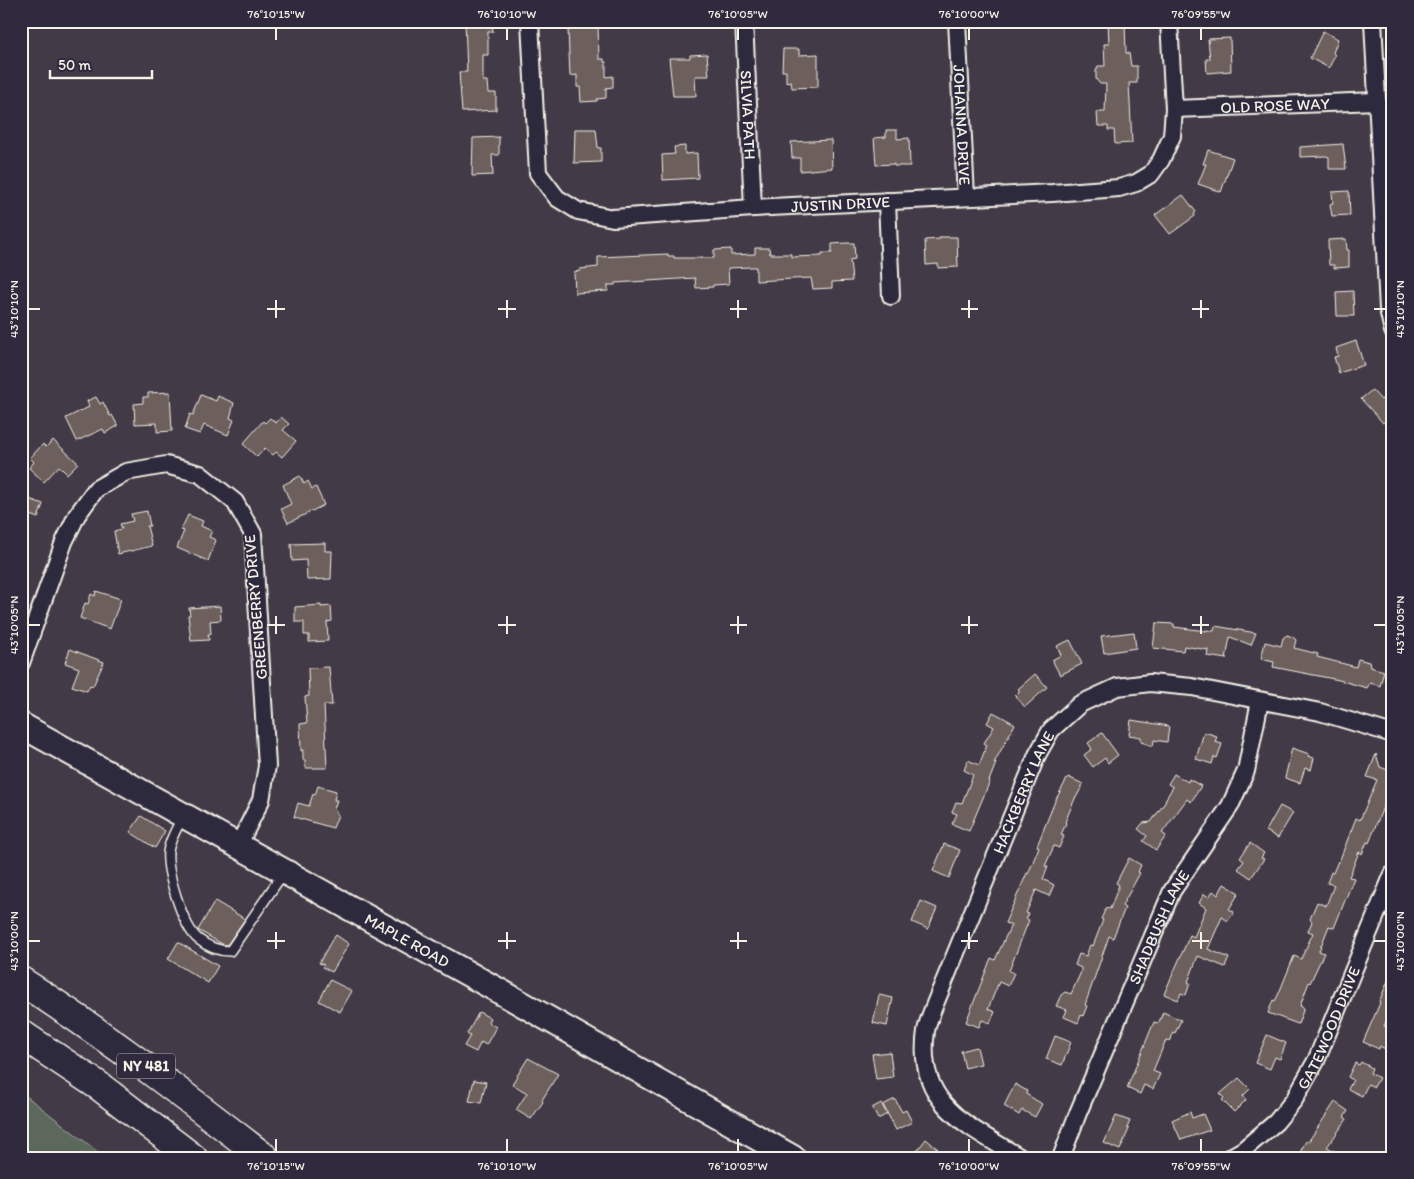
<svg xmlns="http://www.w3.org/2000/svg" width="1414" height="1179" font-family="Itim,sans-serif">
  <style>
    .green { fill: #5b675c; stroke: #a8aca2 }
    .building { fill: #6d5f5b; stroke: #f4f1e8 }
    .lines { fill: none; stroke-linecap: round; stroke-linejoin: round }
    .lane-casing { stroke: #f4f1e8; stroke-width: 12 }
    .street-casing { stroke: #f4f1e8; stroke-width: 20 }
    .secondary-casing { stroke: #f4f1e8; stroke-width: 28 }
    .highway-casing { stroke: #f4f1e8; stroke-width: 31 }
    .lane { stroke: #2f2a3d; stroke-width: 9 }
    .street { stroke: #2f2a3d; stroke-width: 16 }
    .secondary { stroke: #2f2a3d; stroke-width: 24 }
    .highway { stroke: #2f2a3d; stroke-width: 28 }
    .ticks { fill: none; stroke: #f4f1e8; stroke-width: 2 }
    .labels { text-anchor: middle; stroke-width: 4; stroke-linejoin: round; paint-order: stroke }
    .shield { fill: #2f2a3d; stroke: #b9b5b5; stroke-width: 1 }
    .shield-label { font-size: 15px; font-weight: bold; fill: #f4f1e8 }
    .street-label { font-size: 16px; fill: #f4f1e8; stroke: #2f2a3d }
    .neatline { fill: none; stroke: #f4f1e8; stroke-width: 2 }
    .ticks-label { font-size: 12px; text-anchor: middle; fill: #f4f1e8 }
  </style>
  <rect width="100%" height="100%" fill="#423a46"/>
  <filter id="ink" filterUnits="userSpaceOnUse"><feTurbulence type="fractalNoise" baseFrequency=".02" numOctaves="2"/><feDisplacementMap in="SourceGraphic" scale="10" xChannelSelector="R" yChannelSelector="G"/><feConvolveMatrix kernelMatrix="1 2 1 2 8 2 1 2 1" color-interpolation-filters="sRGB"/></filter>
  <g filter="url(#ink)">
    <polygon class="green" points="21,1092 106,1158 21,1158"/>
    <g class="building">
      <polygon points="465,21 492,21 493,32 488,32 488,55 483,55 483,81 487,81 488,93 496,93 496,110 462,112 459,72 467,72"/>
      <polygon points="572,21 594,21 594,27 598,27 599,59 604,59 604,62 606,62 606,77 613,76 613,87 606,88 606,98 597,99 597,101 581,102 580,87 577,87 577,75 570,76 568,30 570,30 569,24 572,24"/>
      <polygon points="1108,21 1125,21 1126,53 1129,53 1131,66 1137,66 1137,83 1129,83 1132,143 1115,144 1114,130 1108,130 1108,126 1098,126 1097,112 1105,112 1106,84 1100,84 1096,79 1096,71 1098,66 1105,66 1104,44 1109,44"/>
      <polygon points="1323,31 1338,39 1333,53 1335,55 1329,68 1310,58"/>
      <polygon points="1230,38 1231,71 1207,73 1206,59 1210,59 1208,39"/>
      <polygon points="783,49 799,49 799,55 818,54 818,87 792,88 791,81 786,82 786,71 782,71"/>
      <polygon points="707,54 709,76 695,76 696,96 673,96 669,58 690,58 690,55"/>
      <polygon points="575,129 596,129 598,148 601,148 601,162 574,163"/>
      <polygon points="886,130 897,130 897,139 909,138 910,166 894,166 894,164 876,165 874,138 886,137"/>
      <polygon points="499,137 499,155 492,155 493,175 472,176 473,138"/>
      <polygon points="831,140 832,168 800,171 800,158 792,158 791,142"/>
      <polygon points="1343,144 1346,169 1329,169 1329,157 1326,156 1300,157 1300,147"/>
      <polygon points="685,146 685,154 697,153 698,178 663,180 662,155 675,154 674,147"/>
      <polygon points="1208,150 1233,158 1221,192 1198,184 1206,164 1203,164"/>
      <polygon points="1349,191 1350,215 1332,216 1330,204 1333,203 1332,192"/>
      <polygon points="1183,195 1196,212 1194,214 1195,216 1170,234 1155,215"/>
      <polygon points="940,237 957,237 958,267 938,268 938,264 926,265 925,240 940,239"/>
      <polygon points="1346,239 1347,250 1349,250 1349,267 1334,268 1334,265 1329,265 1328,240"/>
      <polygon points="847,243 854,243 855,259 850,260 852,281 832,282 832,288 813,289 811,278 756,281 756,267 750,267 728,268 729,284 713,285 713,287 696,288 695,278 615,283 615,285 608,285 608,291 575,293 574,272 580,271 580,269 598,267 598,257 668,254 668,256 674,256 674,258 714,258 714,250 731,249 731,255 755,254 755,248 769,248 770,254 791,254 791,257 822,256 822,253 832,253 832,244"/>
      <polygon points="1353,291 1354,316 1337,316 1336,292"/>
      <polygon points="1356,341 1364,365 1339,373 1334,357 1338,356 1336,348"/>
      <polygon points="1372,390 1381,400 1384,397 1393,406 1393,414 1383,423 1361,399"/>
      <polygon points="170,392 172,431 157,432 157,423 135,424 134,404 143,403 143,397 148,397 148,393"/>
      <polygon points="201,395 216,401 218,396 234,403 230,418 234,420 228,435 204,425 200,434 185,429 190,414 193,415"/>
      <polygon points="96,397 100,404 103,402 110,416 112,415 118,426 105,433 103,429 77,441 66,418 89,407 87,401"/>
      <polygon points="281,417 289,424 283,430 296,441 282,457 276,452 273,455 265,448 257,457 243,444 263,421 265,423 270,418 276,423"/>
      <polygon points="53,440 78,463 67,474 59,466 44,482 29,468 34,462 30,458 43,444 46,447"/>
      <polygon points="300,476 304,484 308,481 312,489 316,487 324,505 288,523 281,509 291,504 283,485"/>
      <polygon points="21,496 43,504 38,518 21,512"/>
      <polygon points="147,511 150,526 147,526 152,546 118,554 114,531 122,529 120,524 133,521 131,514"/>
      <polygon points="188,515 203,521 201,526 212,531 209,537 216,540 208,561 177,548 184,531 181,530"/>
      <polygon points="325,543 325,551 332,551 331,579 307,580 306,560 292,561 291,544"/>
      <polygon points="96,591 121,599 110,629 80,618 85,603 88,604 91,594 95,596"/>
      <polygon points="321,605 321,607 331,606 332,621 327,622 328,641 309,642 309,635 304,635 304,622 295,622 295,607"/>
      <polygon points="220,606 221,620 210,621 211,634 208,634 209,640 191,641 188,615 190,615 189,608"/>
      <polygon points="1156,623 1174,624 1174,627 1206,631 1206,630 1214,631 1215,626 1256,633 1251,645 1230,637 1226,659 1207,656 1208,650 1184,646 1183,651 1153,648"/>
      <polygon points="1134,632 1136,648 1104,653 1101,636"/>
      <polygon points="1287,635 1293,637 1296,640 1294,648 1318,654 1317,657 1329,660 1356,667 1358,659 1369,662 1370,667 1384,671 1380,686 1370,683 1367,688 1339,680 1273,667 1274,662 1261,659 1265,642 1281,646 1283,638"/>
      <polygon points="1070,640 1082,664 1060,675 1052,660 1061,655 1057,646"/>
      <polygon points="70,649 104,662 93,686 90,685 87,691 72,686 79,668 65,663"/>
      <polygon points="329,667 332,705 324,705 327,768 306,768 305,760 303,760 303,750 301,751 300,724 307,723 305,697 309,696 308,668"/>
      <polygon points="1035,674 1047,687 1025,707 1015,696 1020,691 1018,689"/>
      <polygon points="993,712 1015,724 994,763 996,763 989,781 990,781 969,831 952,824 957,814 952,812 956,802 962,803 973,775 964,770 968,760 979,765 987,745 984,743 994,727 987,723"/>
      <polygon points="1131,720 1169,726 1167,742 1154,740 1153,746 1141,742 1141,737 1129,735"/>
      <polygon points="1204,732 1217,736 1215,742 1222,744 1217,758 1214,757 1212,764 1196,759"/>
      <polygon points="1102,733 1118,755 1108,763 1105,758 1093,767 1084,755 1092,749 1088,743"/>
      <polygon points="1292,748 1309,754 1308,756 1314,758 1311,770 1305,768 1300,783 1285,778"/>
      <polygon points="1376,754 1380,767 1393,772 1393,788 1389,798 1387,797 1369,843 1367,842 1362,854 1359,852 1349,877 1354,878 1334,928 1329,926 1319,951 1324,953 1310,983 1309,982 1300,1006 1304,1008 1298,1024 1268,1013 1273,1000 1275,1001 1279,993 1294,956 1301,959 1313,933 1308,931 1312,922 1310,919 1317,902 1326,906 1334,885 1327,883 1331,872 1333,873 1338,861 1339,862 1356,818 1360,820 1377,780 1367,777"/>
      <polygon points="1174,774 1188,782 1189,779 1201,786 1191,802 1187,799 1162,833 1166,836 1156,850 1143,841 1147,836 1138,829 1143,823 1151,822 1166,801 1165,800 1173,787 1168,784"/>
      <polygon points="1068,777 1083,784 1077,796 1076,796 1065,822 1066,823 1061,835 1064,836 1059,848 1054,846 1045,866 1048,867 1043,879 1054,885 1049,896 1036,890 1026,913 1029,914 1026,919 1029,920 1009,971 1014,973 1008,986 999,982 988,1009 995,1012 990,1023 982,1020 979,1027 966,1022 991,958 995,960 1011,925 1005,923 1027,873 1028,874 1039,847 1037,846 1055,801"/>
      <polygon points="318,786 336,791 334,800 337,800 334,809 338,815 333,828 294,817 298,803 309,806 313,794 315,795"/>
      <polygon points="1280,806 1293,813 1278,838 1266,831"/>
      <polygon points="141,816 165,831 155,848 130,832"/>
      <polygon points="1250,843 1264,853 1261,858 1264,859 1251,878 1238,869 1244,861 1240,858"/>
      <polygon points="944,844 960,850 949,878 933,871"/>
      <polygon points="1129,858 1141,865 1138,872 1140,873 1122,906 1125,908 1113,938 1109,936 1085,1005 1087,1006 1083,1016 1081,1015 1078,1023 1064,1017 1067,1010 1056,1006 1061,995 1065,992 1071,994 1081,972 1081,968 1075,965 1079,954 1086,956 1090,945 1093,946 1103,920 1101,919 1106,908 1110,909 1119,885 1116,883"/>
      <polygon points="1224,884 1239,893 1229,909 1234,912 1228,921 1222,917 1208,949 1229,958 1225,967 1198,956 1188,982 1190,983 1186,995 1181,993 1178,1000 1164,994 1190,935 1194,937 1206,908 1199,903 1204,894 1209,897 1213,891 1218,895"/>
      <polygon points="215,901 245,919 227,945 222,944 198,930"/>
      <polygon points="921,901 937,908 928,929 912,922"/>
      <polygon points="336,935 349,944 332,972 322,967 324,965 319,963 333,938 334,938"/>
      <polygon points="178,942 218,966 208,983 168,959"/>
      <polygon points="1393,969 1393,1005 1384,1026 1393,1030 1393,1041 1389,1040 1385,1049 1380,1046 1379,1049 1363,1042 1380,1003 1379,1002"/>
      <polygon points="330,980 352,991 340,1012 319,1001"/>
      <polygon points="879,995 893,998 887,1026 873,1023"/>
      <polygon points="479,1012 490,1018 488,1022 496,1027 486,1045 481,1042 476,1052 464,1046 470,1036 467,1034"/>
      <polygon points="1163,1012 1181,1020 1175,1033 1173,1032 1171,1040 1165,1042 1153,1071 1160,1074 1153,1089 1144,1085 1140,1094 1127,1088 1154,1022 1158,1023 1159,1022"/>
      <polygon points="1267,1035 1286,1043 1280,1059 1275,1057 1270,1069 1255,1063"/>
      <polygon points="1055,1036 1071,1042 1062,1065 1046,1059"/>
      <polygon points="977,1047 981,1064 965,1068 961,1051"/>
      <polygon points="890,1052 893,1077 876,1079 872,1054"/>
      <polygon points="528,1058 558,1074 542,1100 543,1102 531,1119 516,1110 527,1093 512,1084"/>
      <polygon points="1361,1062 1372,1068 1370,1073 1379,1078 1374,1087 1368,1084 1362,1096 1348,1089 1353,1080 1348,1077 1355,1063 1359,1065"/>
      <polygon points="1239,1078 1250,1089 1243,1096 1246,1100 1234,1112 1222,1100 1224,1098 1220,1094"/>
      <polygon points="474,1080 486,1082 481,1103 469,1101"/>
      <polygon points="1015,1084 1027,1091 1026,1094 1042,1104 1035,1117 1022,1110 1019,1115 1004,1106"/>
      <polygon points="895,1099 902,1112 906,1110 912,1122 896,1130 883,1105"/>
      <polygon points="1335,1102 1348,1111 1344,1117 1347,1119 1327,1147 1348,1158 1297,1158 1306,1141 1308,1142"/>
      <polygon points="881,1103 887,1114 878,1119 872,1108"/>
      <polygon points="1190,1112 1192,1118 1203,1114 1210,1130 1181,1140 1172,1120"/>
      <polygon points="1116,1116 1130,1121 1127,1128 1129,1129 1120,1150 1104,1143"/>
      <polygon points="926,1139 938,1149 937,1150 946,1158 923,1158 916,1152"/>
    </g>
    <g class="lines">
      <g class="lane-casing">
        <path id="lane" d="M183,816c-5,10 -14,24 -15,36 -2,19 15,75 30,87 10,8 20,12 32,12l54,-79"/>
      </g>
      <g class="street-casing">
        <g id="street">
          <path id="s1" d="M530,21l8,152 19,25 21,13 35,7 140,-10 299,-15 67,-5 17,-5 15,-9 10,-14 11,-24 2,-27 -5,-88"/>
          <path id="s2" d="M744,21l9,187"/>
          <path id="s3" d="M957,21l9,176"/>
          <polyline points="1373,21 1388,309 1393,331"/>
          <path id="s4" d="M1174,109l203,-8"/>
          <polyline points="887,201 891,296"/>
          <polyline points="21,663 64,542 77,515 96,489 126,472 166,465 200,474 235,502 253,534 267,766 261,800 238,846"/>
          <path id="s5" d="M1021,1158c-52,-32 -106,-53 -95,-127 2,-11 7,-22 11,-32l100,-244 14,-25 29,-26 37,-17 33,-4 42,4 128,25 73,22"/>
          <path id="s6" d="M1061,1158l17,-45 94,-222 58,-85 16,-35 14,-70"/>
          <path id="s7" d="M1229,1158l14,-8 33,-28 18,-22 22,-39 77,-187"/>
        </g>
      </g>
      <g class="secondary-casing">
        <g id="secondary">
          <path id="s8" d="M21,725l489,272 283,161"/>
        </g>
      </g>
      <g class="highway-casing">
        <g id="highway">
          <path d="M21,981c86,55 164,115 244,177"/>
          <polyline points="21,1034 99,1086 193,1158"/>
        </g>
      </g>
      <use href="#lane" class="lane"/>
      <use href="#street" class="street"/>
      <use href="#secondary" class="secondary"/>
      <use href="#highway" class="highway"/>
    </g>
  </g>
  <path class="ticks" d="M276,28v12M507,28v12M738,28v12M969,28v12M1201,28v12M276,300v18M507,300v18M738,300v18M969,300v18M1201,300v18M28,309h12M267,309h18M498,309h18M730,309h17M961,309h17M1192,309h17M1374,309h12M276,616v18M507,616v18M738,616v18M969,616v18M1201,616v18M28,625h12M267,625h18M498,625h18M730,625h17M961,625h17M1192,625h17M1374,625h12M276,932v17M507,932v17M738,932v17M969,932v17M1201,932v17M28,941h12M267,941h18M498,941h18M730,941h17M961,941h17M1192,941h17M1374,941h12M276,1139v13M507,1139v13M738,1139v13M969,1139v13M1201,1139v13"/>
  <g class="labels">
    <rect class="shield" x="117" y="1053.5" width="58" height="25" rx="4"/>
    <g class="shield-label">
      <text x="146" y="1071">NY 481</text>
    </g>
    <g class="street-label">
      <text dy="6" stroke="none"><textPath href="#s4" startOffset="101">OLD ROSE WAY</textPath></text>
      <text dy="6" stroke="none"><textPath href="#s2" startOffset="94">SILVIA PATH</textPath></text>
      <text dy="6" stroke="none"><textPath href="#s3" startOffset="104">JOHANNA DRIVE</textPath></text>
      <text dy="6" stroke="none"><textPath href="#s1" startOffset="472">JUSTIN DRIVE</textPath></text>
      <text transform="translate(255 607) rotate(-95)" y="6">GREENBERRY DRIVE</text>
      <text dy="6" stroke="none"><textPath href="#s5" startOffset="430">HACKBERRY LANE</textPath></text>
      <text dy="6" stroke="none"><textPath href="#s6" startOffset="251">SHADBUSH LANE</textPath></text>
      <text dy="6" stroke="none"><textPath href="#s8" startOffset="442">MAPLE ROAD</textPath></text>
      <text dy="6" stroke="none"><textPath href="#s7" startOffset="168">GATEWOOD DRIVE</textPath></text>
    </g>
  </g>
  <rect width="1414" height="1179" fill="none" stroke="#2f2a3d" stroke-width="55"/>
  <path d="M50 70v8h102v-8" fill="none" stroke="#f4f1e8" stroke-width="2.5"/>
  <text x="58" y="70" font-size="15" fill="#f4f1e8" stroke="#2f2a3d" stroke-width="4" paint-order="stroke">50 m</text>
  <rect x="28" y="28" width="1358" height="1124" class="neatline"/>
  <g class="ticks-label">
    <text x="276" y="18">76°10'15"W</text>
    <text x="507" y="18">76°10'10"W</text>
    <text x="738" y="18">76°10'05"W</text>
    <text x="969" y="18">76°10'00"W</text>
    <text x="1201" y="18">76°09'55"W</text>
    <text transform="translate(14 309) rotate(-90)" y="4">43°10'10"N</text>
    <text transform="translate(1400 309) rotate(-90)" y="4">43°10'10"N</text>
    <text transform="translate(14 625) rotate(-90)" y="4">43°10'05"N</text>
    <text transform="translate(1400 625) rotate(-90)" y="4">43°10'05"N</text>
    <text transform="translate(14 941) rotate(-90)" y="4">43°10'00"N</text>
    <text transform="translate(1400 941) rotate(-90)" y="4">43°10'00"N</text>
    <text x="276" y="1170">76°10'15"W</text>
    <text x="507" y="1170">76°10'10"W</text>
    <text x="738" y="1170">76°10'05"W</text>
    <text x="969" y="1170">76°10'00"W</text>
    <text x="1201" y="1170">76°09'55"W</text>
  </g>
</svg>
